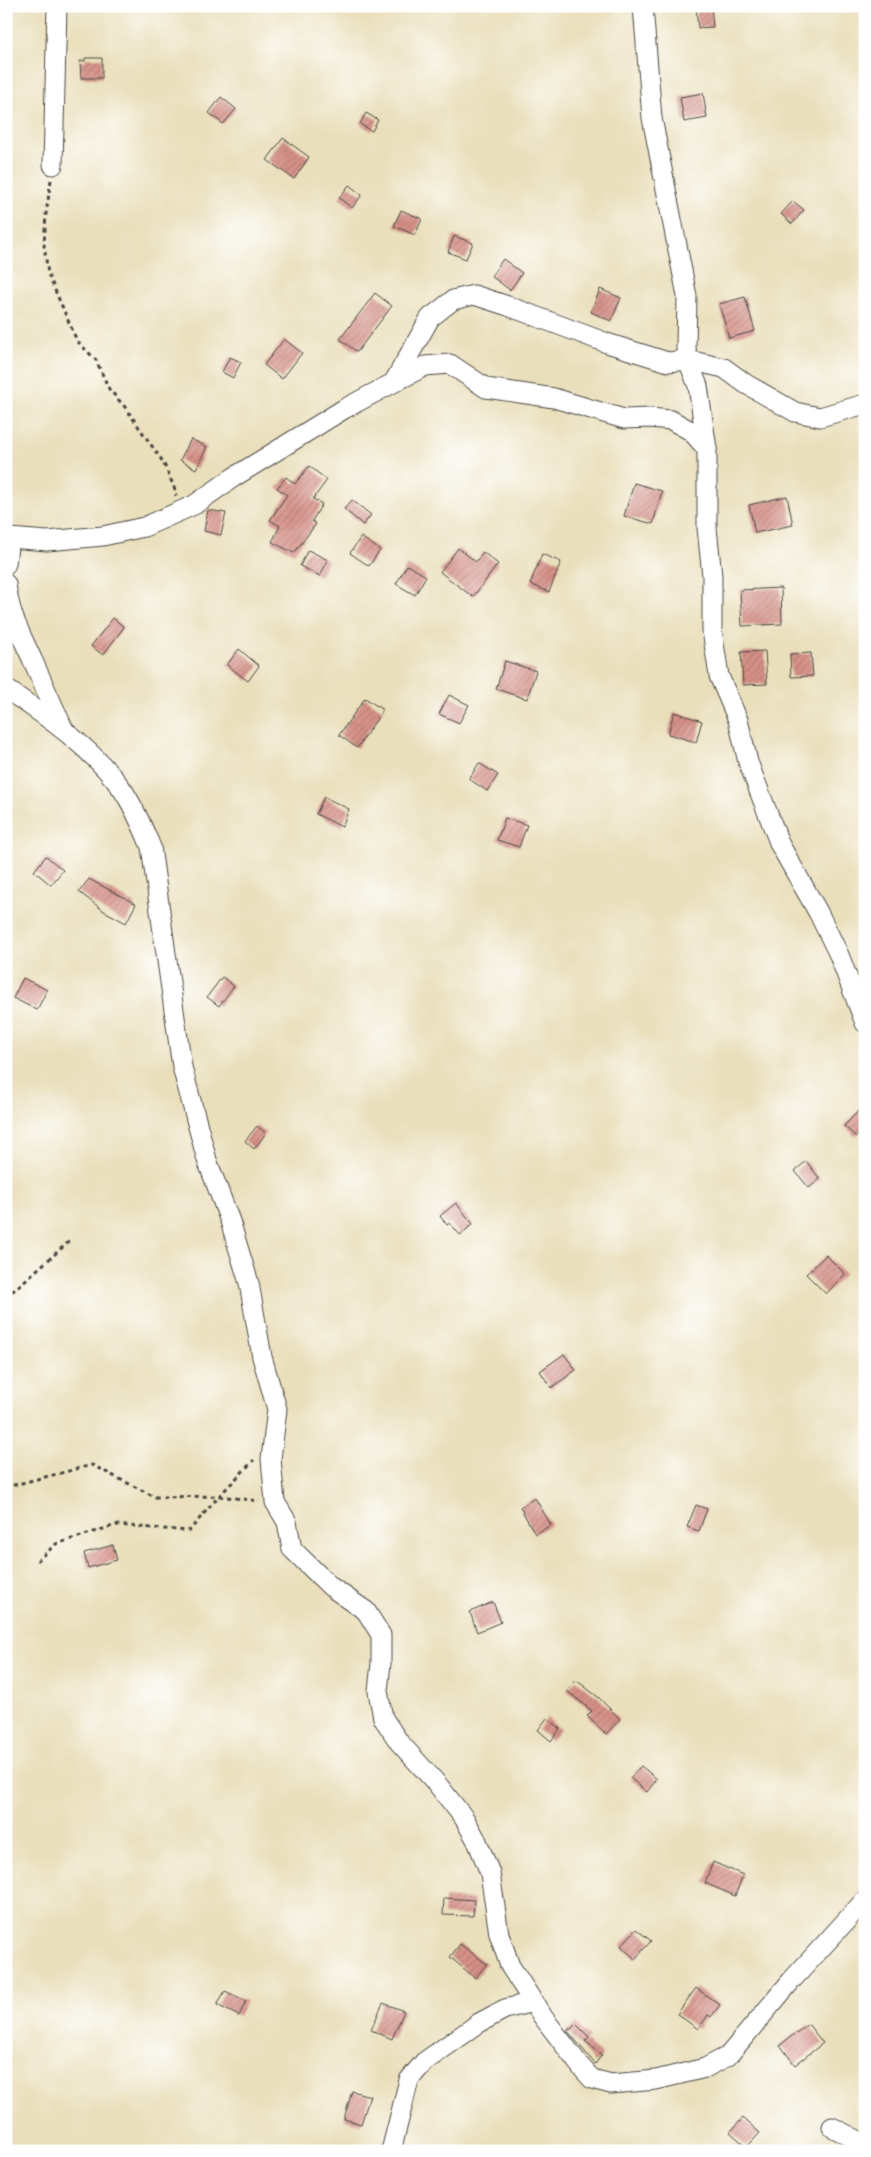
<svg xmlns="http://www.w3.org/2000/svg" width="871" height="2157" font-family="'Indie Flower',sans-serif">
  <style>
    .building { fill: url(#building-hatch) }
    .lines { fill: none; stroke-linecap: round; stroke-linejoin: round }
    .street-casing { stroke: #484641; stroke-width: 21 }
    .path { stroke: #484641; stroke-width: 3; stroke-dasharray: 4 4; stroke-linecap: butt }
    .street { stroke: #fff; stroke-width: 19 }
  </style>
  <defs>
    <pattern id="building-hatch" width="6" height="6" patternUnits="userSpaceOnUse" patternTransform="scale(1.25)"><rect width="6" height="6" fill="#d79188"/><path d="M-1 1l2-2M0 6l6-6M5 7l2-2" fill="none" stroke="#af776f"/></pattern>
  </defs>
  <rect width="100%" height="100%" fill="#fff"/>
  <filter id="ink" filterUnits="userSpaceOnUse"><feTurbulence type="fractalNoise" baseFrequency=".02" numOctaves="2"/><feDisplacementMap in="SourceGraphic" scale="10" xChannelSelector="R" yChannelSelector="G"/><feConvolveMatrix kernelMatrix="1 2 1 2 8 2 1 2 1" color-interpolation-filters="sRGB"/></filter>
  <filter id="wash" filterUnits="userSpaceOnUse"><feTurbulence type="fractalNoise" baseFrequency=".0096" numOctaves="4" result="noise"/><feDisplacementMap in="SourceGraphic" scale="20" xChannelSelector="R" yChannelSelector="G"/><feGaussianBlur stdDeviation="1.12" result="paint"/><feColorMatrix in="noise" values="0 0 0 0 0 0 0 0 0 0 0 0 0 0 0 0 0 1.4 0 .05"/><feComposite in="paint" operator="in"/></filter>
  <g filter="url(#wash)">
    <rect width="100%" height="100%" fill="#eadfbb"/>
    <g id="blocks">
      <g class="building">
        <polygon points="711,6 713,27 698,28 696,7"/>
        <polygon points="85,58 102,58 102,78 81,78 80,61 85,61"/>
        <polygon points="703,93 707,118 684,122 680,97"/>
        <polygon points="221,97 236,109 223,124 209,113"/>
        <polygon points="366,113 378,120 372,131 360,124"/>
        <polygon points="283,138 309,157 294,179 267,160"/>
        <polygon points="349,185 362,195 352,208 339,198"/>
        <polygon points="793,201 804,210 792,224 781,214"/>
        <polygon points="401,210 422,219 415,235 394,226"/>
        <polygon points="454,236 473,243 466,259 448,252"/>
        <polygon points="503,259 522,273 510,290 491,276"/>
        <polygon points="600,289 621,298 611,321 591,312"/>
        <polygon points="375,293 392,306 357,352 340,339"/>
        <polygon points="745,297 755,331 729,338 719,304"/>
        <polygon points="284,339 302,353 282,379 264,365"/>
        <polygon points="230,357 241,362 233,378 222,372"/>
        <polygon points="191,439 207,447 196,469 180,460"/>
        <polygon points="309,466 327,480 313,499 322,504 312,521 316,524 294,553 272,542 280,526 270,520 287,495 277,488 286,477 295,484"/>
        <polygon points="634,483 662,491 653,524 624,516"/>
        <polygon points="787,496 793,525 755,533 749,505"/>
        <polygon points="352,500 371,515 363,525 344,509"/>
        <polygon points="208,510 226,513 221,535 204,531"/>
        <polygon points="361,537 380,550 369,566 350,553"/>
        <polygon points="458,548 476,562 483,552 498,564 473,597 440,572"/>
        <polygon points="308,550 328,560 320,576 300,566"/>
        <polygon points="542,554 561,562 549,592 530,584"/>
        <polygon points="407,565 426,576 415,595 396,584"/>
        <polygon points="781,588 782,624 742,626 740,590"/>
        <polygon points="113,618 124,627 103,655 91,646"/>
        <polygon points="239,649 259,666 248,681 227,665"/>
        <polygon points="765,651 767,684 743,685 741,652"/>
        <polygon points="811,653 813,676 791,677 790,654"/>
        <polygon points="505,661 536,671 527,699 496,689"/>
        <polygon points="449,695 469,705 459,723 439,714"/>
        <polygon points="365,698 383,710 357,748 339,735"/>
        <polygon points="674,712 702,721 696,742 668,734"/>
        <polygon points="479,763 498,775 487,791 469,779"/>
        <polygon points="324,797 349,809 342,827 316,814"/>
        <polygon points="505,818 527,825 519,847 497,840"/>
        <polygon points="46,856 63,870 51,885 34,871"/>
        <polygon points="89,879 136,904 126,923 104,911 79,892"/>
        <polygon points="222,977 234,986 219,1006 207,997"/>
        <polygon points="23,978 47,990 37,1010 13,998"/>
        <polygon points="865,1104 865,1127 856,1137 844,1126"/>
        <polygon points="257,1126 266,1133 254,1149 245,1141"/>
        <polygon points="806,1161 820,1179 809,1188 795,1171"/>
        <polygon points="456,1203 473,1224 460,1235 450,1223 447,1225 440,1216"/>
        <polygon points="826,1255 845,1274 826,1294 806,1274"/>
        <polygon points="564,1354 576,1370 551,1388 540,1371"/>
        <polygon points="535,1498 551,1525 535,1534 520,1507"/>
        <polygon points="696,1505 707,1509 699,1531 687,1527"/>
        <polygon points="113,1545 117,1560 88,1568 84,1553"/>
        <polygon points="493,1602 501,1622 477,1632 470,1612"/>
        <polygon points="576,1680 598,1697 620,1719 606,1734 587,1716 592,1711 567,1691"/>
        <polygon points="547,1718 560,1729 551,1741 538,1730"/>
        <polygon points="641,1766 657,1779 647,1792 630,1778"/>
        <polygon points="713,1862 743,1875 735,1896 705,1883"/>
        <polygon points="444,1898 474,1900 473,1916 443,1915"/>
        <polygon points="636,1929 651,1941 635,1959 621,1946"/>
        <polygon points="460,1944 487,1964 475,1978 450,1957"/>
        <polygon points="696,1988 720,2005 711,2017 708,2015 698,2029 677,2014"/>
        <polygon points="225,1991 246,2001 239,2016 217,2005"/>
        <polygon points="383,2003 404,2011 392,2039 371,2030"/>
        <polygon points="576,2024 589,2037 585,2041 602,2055 595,2064 567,2030 569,2028 570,2030"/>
        <polygon points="808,2024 823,2043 795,2065 780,2045"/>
        <polygon points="352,2091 370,2096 361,2124 344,2119"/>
        <polygon points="743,2118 760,2133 747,2147 730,2132"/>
      </g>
    </g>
  </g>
  <g filter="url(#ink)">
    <use href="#blocks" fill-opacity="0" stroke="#484641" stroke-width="1"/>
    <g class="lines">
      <g class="street-casing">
        <g id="street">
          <polyline points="643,6 652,118 687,296 686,348 688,360 698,386 707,449 707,528 712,576 712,630 719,676 738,720 748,762 780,845 818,912 839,955 865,1023"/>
          <polyline points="53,165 57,6"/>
          <polyline points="395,380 430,318 453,300 474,295 508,306 607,343 668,362 688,360 724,368 746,384 795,412 820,417 865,404"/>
          <polyline points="6,564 9,538 47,541 103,536 144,527 194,505 234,477 344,409 425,366 450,364 486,388 554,398 624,419 650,418 671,420 691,431 707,449"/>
          <path d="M6,584c4,33 14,48 27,77 10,22 20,45 30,67"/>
          <path d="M6,689c42,28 86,59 116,100 12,17 21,39 29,58l31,220 25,93 23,61 19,62 13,74 15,52 -6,50 4,43 12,20 5,27 39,38 35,24 15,24v28l-3,28 5,27 16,24 39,43 26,33 13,23 13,32 9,61 11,32 33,51 38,50 11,12 19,5 45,-4 49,-12 23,-12 63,-75 74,-81"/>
          <polyline points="832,2127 865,2144"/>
          <polyline points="391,2151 409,2080 424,2062 479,2023 505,2009 533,2002"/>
        </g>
      </g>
      <g class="path">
        <polyline points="51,180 46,214 44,245 48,274 77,341 96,360 109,389 125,407 163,462 174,487 176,496"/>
        <polyline points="6,1297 72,1239"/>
        <polyline points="6,1483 10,1486 92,1465 155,1497 219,1496 254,1460"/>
        <polyline points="37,1561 56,1544 116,1525 189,1531 219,1496 259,1501"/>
      </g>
      <use href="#street" class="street"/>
    </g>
  </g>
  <rect width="871" height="2157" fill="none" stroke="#fff" stroke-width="25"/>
</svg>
